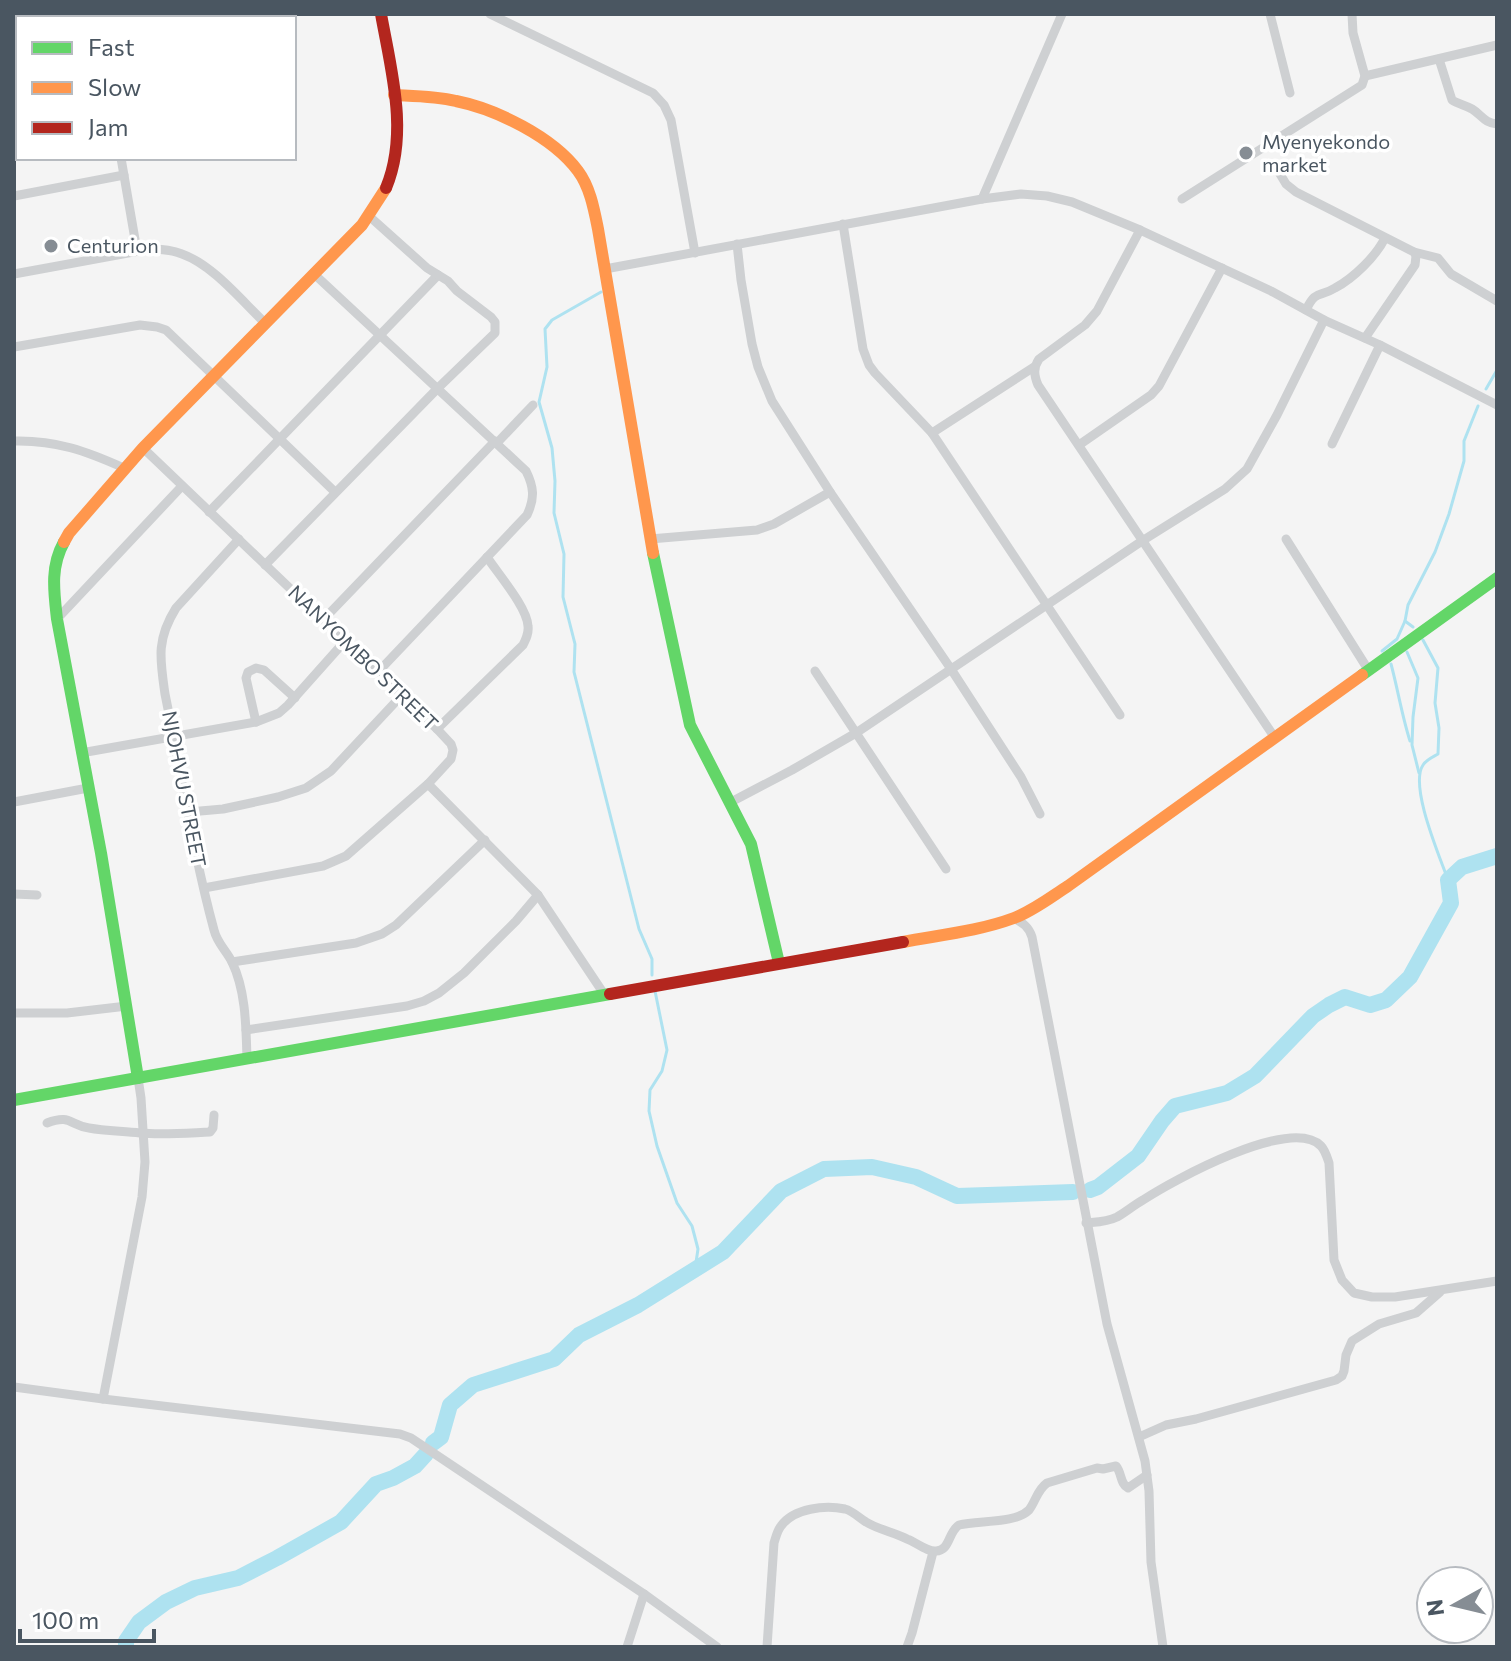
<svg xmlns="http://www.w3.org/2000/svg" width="1511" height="1661" font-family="Commissioner,sans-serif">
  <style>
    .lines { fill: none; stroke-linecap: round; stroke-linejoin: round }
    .stream { stroke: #aee2f0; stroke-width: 3 }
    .river { stroke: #aee2f0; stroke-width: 16 }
    .street { stroke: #ced0d2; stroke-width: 9 }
    .fast { stroke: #63d668; stroke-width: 12 }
    .slow { stroke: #ff974d; stroke-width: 12 }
    .jam { stroke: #b3261e; stroke-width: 12 }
    .poi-dot { fill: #868d94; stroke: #fff; stroke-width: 3 }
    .labels { text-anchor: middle; stroke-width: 7; stroke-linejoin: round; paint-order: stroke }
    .poi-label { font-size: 20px; fill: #4a5661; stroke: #fff; text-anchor: start }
    .street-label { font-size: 20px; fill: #4a5661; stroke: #fff }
  </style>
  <rect width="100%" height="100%" fill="#f4f4f4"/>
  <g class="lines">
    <g class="stream">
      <polyline points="601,292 552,320 545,329 547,367 539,402 552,448 555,481 554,513 564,554 563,597 575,644 574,672 639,929 652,959 652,975"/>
      <polyline points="1486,389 1497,370"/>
      <polyline points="1413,627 1405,621 1408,605 1435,552 1449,514 1464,461 1464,441 1478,406"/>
      <path d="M1423,640l15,28 -3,35 4,25 -1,26c-5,3 -12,6 -15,11 -14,21 17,92 25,115"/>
      <polyline points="1382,651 1397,639 1405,621"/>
      <polyline points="1407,652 1418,678 1413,717 1412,745 1419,773"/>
      <path d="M1391,664c7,26 11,52 19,77"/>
      <polyline points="655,991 667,1050 662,1071 650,1090 649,1111 657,1146 677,1203 692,1226 698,1249 695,1269"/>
    </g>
    <g class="river">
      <polyline points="1090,1190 1098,1187 1138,1156 1162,1121 1175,1106 1227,1093 1255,1076 1313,1016 1329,1005 1345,997 1370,1005 1386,1000 1410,977 1451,903 1448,880 1462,867 1497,856"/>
      <polyline points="433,1443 441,1437 450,1405 473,1385 554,1359 579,1335 638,1305 723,1252 781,1191 824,1169 872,1167 916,1177 957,1196 1073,1192"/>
      <polyline points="126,1647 126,1641 139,1622 166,1602 195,1588 238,1578 277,1558 341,1522 376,1484 393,1478 415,1466 426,1454"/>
    </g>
    <g class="street">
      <polyline points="95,14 96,18"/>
      <polyline points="278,14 279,18"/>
      <polyline points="490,14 653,93 664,105 671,120 695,253"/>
      <polyline points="1270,14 1290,93"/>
      <polyline points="14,45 18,45"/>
      <path d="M1439,59l13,41c6,4 13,5 20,9 10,6 12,14 25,15"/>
      <polyline points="1365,76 1497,45"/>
      <polyline points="15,121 18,121"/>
      <polyline points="121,158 137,251"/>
      <polyline points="1277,169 1286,184 1296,192 1414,252 1416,256 1415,265 1365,338"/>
      <polyline points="14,196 124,175"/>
      <polyline points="982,199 1062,14"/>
      <polyline points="1182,199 1362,85 1365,76 1353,33 1352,14"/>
      <polyline points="843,224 863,349 869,365 875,373 932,433 1120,715"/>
      <path d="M1140,230l-43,81 -12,14 -46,34c-6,9 -5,16 -1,26l237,353"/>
      <polyline points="737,244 741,280 752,344 758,367 772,401 830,492 951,669 1021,777 1040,814"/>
      <polyline points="1414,252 1438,258 1451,274 1497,301"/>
      <polyline points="605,269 982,199 1021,194 1047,196 1072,202 1140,230 1271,291 1324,320 1380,345 1497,405"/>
      <path d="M313,273l213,198c8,16 9,27 1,44l-149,157"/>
      <path d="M14,274l136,-25c11,0 22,1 32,5 31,11 59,46 83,69"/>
      <path d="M1306,310c10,-21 13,-12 29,-22 19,-10 41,-32 50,-50"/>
      <polyline points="14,347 140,325 157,327 166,330 335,492"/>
      <polyline points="932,433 1034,367"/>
      <path d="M14,441c42,-1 72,10 110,27"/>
      <polyline points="497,443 533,405"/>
      <polyline points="1332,444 1380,345"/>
      <polyline points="1079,445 1151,395 1159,386 1222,268"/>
      <polyline points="143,448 437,729 451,744 453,750 451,759 428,784 346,856 323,866 204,888"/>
      <polyline points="209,512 438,275"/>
      <path d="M239,539l-63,69c-20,32 -16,51 -11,86 16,78 28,159 49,236 3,13 12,20 18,32 14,29 14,65 15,97"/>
      <polyline points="650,539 757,530 774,524 830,492"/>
      <polyline points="1286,539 1369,671"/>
      <polyline points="265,565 438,388 495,333 495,322 491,317 457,291 448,281 427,268 369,216"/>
      <polyline points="57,619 182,486"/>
      <polyline points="323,620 495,441"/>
      <polyline points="815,671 946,869"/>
      <polyline points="256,722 246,678 248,672 256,668 264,670 295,698"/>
      <path d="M437,729l86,-84c3,-6 6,-12 5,-19 -1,-19 -30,-52 -41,-69"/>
      <polyline points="81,753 256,722 279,713 288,705 345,641"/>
      <polyline points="428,784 538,895 604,994"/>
      <polyline points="14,802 88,788"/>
      <polyline points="731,802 792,770 856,733 1142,541 1225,489 1247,469 1277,415 1324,320"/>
      <polyline points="189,812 223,809 278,797 306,788 331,771 402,695"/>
      <polyline points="14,894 37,895"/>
      <path d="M1014,918c9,5 15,9 18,19l75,387 38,137 4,30 2,71 12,85"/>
      <polyline points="232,962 356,943 382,934 396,925 485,840"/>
      <polyline points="14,1013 67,1013 127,1006"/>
      <polyline points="246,1030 407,1006 424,1001 439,993 464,973 516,921 538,895"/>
      <path d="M47,1123c24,-9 22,2 42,5 16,3 34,3 51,5 23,2 47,0 70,-1l3,-4 1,-13"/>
      <path d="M1086,1223c11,-1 21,-1 31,-6 9,-5 17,-12 26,-17 29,-19 148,-85 178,-54 4,4 6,11 8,17l5,97 8,20 12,13 18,4h23l102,-16"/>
      <polyline points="14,1387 103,1399 400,1434 411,1438 644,1594 717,1647"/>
      <polyline points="103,1399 142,1197 145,1162 141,1098 138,1078"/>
      <polyline points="1139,1437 1166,1425 1196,1419 1336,1380 1342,1376 1344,1371 1346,1355 1352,1341 1379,1324 1416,1313 1440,1292"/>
      <polyline points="627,1647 644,1594"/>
      <path d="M767,1647l7,-104c2,-6 3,-12 7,-17 13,-18 44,-21 64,-17 8,2 14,9 21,13 13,8 28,10 41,17 9,3 20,13 29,12 14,0 12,-19 23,-26 19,-5 56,-1 70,-15 7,-9 8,-20 18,-27l50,-15 6,1 13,-3c6,7 4,18 12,22l19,-13"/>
      <polyline points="907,1647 912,1633 933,1552"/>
    </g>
    <g class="fast">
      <path d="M64,542c-14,25 -10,50 -7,77l44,234 37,225"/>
      <polyline points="653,553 690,725 751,844 779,963"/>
      <polyline points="1362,675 1497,578"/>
      <polyline points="14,1100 610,994"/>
    </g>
    <g class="slow">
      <path d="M394,95c21,1 42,1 62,6 40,8 97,36 122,70 12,16 16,38 20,58l55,324"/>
      <polyline points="64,542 69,533 143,448 362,225 386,188"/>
      <path d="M903,942c37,-7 76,-11 111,-24 19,-7 37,-21 54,-32l294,-211"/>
    </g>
    <g class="jam">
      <path d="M381,14c10,56 28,119 5,174"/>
      <polyline points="610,994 903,942"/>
    </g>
  </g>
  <g class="poi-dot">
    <circle cx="1246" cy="153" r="8"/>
    <circle cx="51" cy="246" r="8"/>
  </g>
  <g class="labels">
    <g class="poi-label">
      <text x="1262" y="149">Myenyekondo<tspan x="1262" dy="23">market</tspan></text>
      <text x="67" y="253">Centurion</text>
    </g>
    <g class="street-label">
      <text transform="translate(363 658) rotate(44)" y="7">NANYOMBO STREET</text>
      <text transform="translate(184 789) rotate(79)" y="7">NJOHVU STREET</text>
    </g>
  </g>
  <rect width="1511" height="1661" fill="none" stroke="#4a5661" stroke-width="32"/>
  <rect x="16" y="16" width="280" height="144" fill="#ffffff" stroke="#b7bbc0" stroke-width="2"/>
  <rect x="32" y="42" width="40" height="12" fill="#63d668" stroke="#b7bbc0" stroke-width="2"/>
  <text x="88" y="56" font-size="24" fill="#4a5661">Fast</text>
  <rect x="32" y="82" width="40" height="12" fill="#ff974d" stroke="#b7bbc0" stroke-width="2"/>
  <text x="88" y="96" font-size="24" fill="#4a5661">Slow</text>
  <rect x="32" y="122" width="40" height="12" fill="#b3261e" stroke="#b7bbc0" stroke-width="2"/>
  <text x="88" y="136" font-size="24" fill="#4a5661">Jam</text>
  <g transform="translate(1455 1605) rotate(262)"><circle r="38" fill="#ffffff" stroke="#b7bbc0" stroke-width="2"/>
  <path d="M0-6L14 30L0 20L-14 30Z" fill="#868d94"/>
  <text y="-12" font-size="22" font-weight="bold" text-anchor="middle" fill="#4a5661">N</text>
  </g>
  <path d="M20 1629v12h134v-12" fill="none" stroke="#4a5661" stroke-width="4"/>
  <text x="32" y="1629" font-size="24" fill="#4a5661" stroke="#ffffff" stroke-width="6" paint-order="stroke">100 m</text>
</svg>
